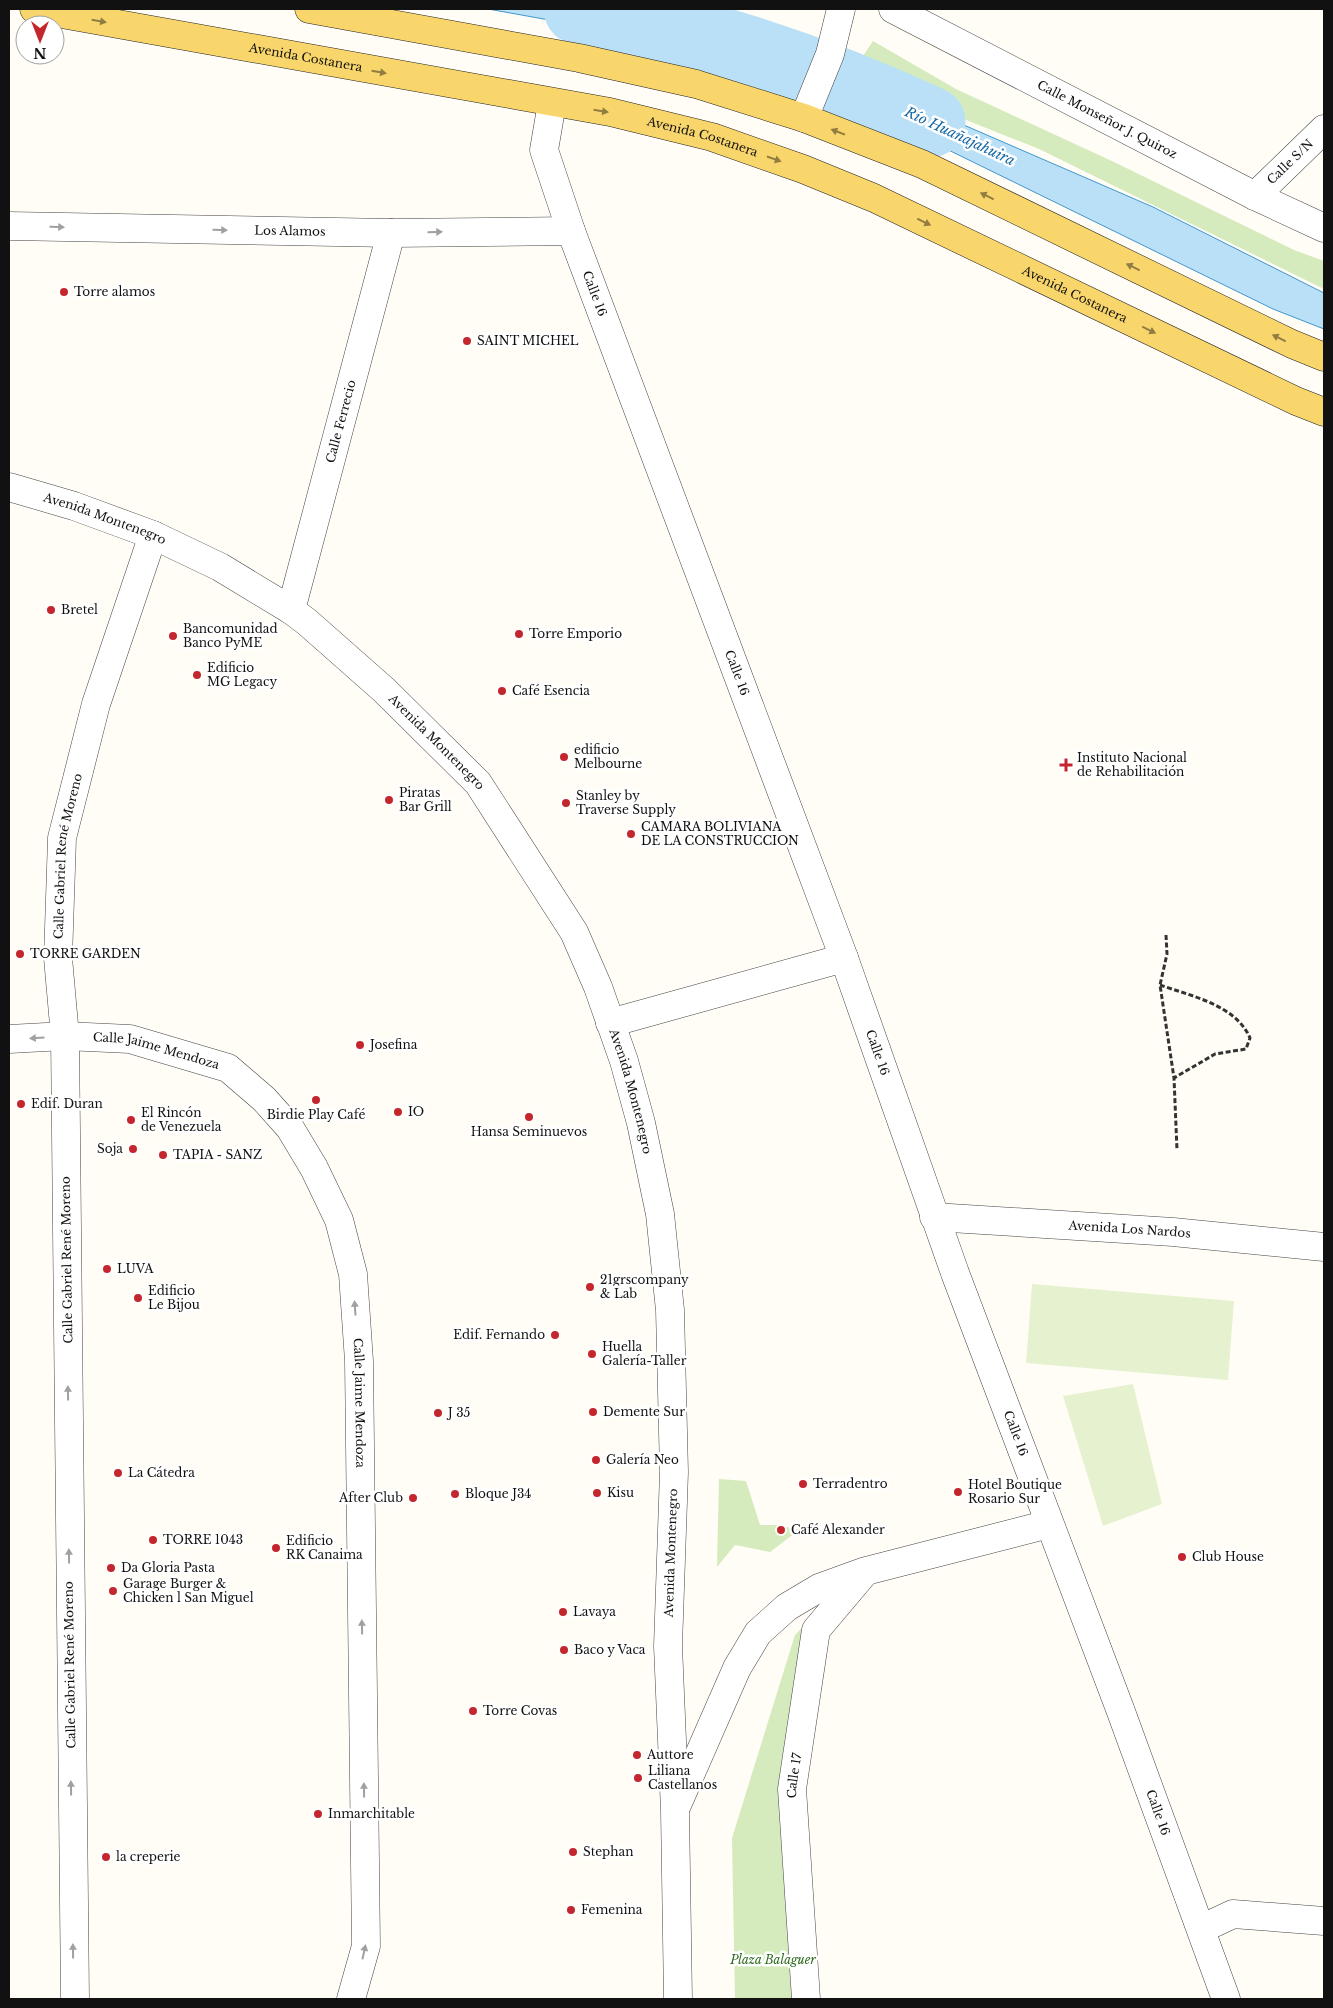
<svg xmlns="http://www.w3.org/2000/svg" width="1333" height="2008" font-family="'Libre Baskerville',serif">
  <style>
    .green { fill: #d5ebbd }
    .pitch { fill: #e6f2cf }
    .water { fill: #b9e0f7; stroke: #3f96cf }
    .lines { fill: none; stroke-linecap: round; stroke-linejoin: round }
    .river { stroke: #b9e0f7; stroke-width: 71 }
    .minor-casing { stroke: #444; stroke-width: 29 }
    .major-casing { stroke: #222; stroke-width: 29 }
    .path { stroke: #333; stroke-width: 3; stroke-dasharray: 5 2.5; stroke-linecap: butt }
    .minor { stroke: #fff; stroke-width: 28 }
    .major { stroke: #f9d66b; stroke-width: 28 }
    .oneway { fill: #917d42 }
    .oneway2 { fill: #a0a0a0 }
    .poi-dot { fill: #c4262e; stroke: #fff; stroke-width: 2 }
    .labels { text-anchor: middle; stroke-width: 5; stroke-linejoin: round; paint-order: stroke }
    .street-label { font-size: 12px; fill: #111; stroke: #fff }
    .poi-label { font-size: 12px; fill: #111; stroke: #fff; text-anchor: start }
    .park-label { font-size: 12px; font-style: italic; fill: #2f6b1f; stroke: #fff }
    .water-label { font-size: 14px; font-style: italic; fill: #1768a6; stroke: #fff }
  </style>
  <rect width="100%" height="100%" fill="#fffdf5"/>
  <g class="green">
    <polygon points="873,41 956,89 1114,162 1294,250 1324,261 1324,289 1039,149 916,100 853,71"/>
    <polygon points="719,1479 746,1481 760,1525 778,1525 799,1530 770,1552 735,1545 717,1567"/>
    <polygon points="819,1611 797,1696 814,1999 735,1999 732,1838 795,1635"/>
  </g>
  <g class="pitch">
    <polygon points="1032,1284 1234,1301 1228,1380 1026,1363"/>
    <polygon points="1133,1384 1162,1504 1103,1526 1063,1396"/>
  </g>
  <g class="water">
    <polygon points="488,9 611,9 616,32"/>
    <polygon points="846,71 943,116 1153,207 1324,293 1324,329 1273,309 926,139 833,99"/>
  </g>
  <g class="lines">
    <path class="river" d="M579,9c121,22 239,61 351,113"/>
    <g class="minor-casing">
      <g id="minor">
        <path id="s1" d="M893,9l362,187 69,32"/>
        <path id="s2" d="M552,103l-8,47 27,81 273,727 111,315 165,436 106,290"/>
        <polyline points="804,118 830,54 841,9"/>
        <path id="s3" d="M1255,196l69,-67"/>
        <path id="s4" d="M9,226l382,7 180,-2"/>
        <path id="s5" d="M9,487l65,19 79,29 67,32 71,43 16,12 77,68 94,93 96,149 24,55 26,74 17,62 19,91 10,96 4,162 -6,174 7,165 3,188"/>
        <path id="s6" d="M291,610l100,-377"/>
        <polyline points="610,1023 844,958"/>
        <path id="s7" d="M9,1039l56,-3 65,3 98,29 36,31 26,29 24,40 25,52 14,54 6,87 7,585 -15,53"/>
        <path id="s8" d="M934,1217l239,15 151,15"/>
        <polyline points="677,1805 737,1668 758,1633 787,1607 819,1588 866,1571 1049,1524"/>
        <polyline points="1201,1929 1233,1914 1324,1921"/>
        <path id="s9" d="M75,1999l-10,-963 -7,-78 4,-120 34,-134 57,-169"/>
        <path id="s10" d="M806,1999l-14,-210 24,-159 49,-58"/>
      </g>
    </g>
    <g class="major-casing">
      <g id="major">
        <path id="s11" d="M34,9l576,103 102,25 91,32 71,29 422,203 28,11"/>
        <polyline points="309,9 579,58 696,84 804,118 922,164 1292,344 1324,357"/>
      </g>
    </g>
    <g class="path">
      <polyline points="1166,935 1167,954 1160,985 1174,1078 1177,1150"/>
      <path d="M1160,985c31,11 76,20 90,53l-4,11 -31,5 -41,24"/>
    </g>
    <use href="#minor" class="minor"/>
    <use href="#major" class="major"/>
  </g>
  <defs><path id="oneway-solid" d="M-6-.8H1V-3.2L6.5 0L1 3.2V.8H-6Z" transform="scale(1.25)"/></defs>
  <g class="oneway">
    <use href="#oneway-solid" transform="translate(99 21) rotate(10)"/>
    <use href="#oneway-solid" transform="translate(379 72) rotate(10)"/>
    <use href="#oneway-solid" transform="translate(601 111) rotate(9)"/>
    <use href="#oneway-solid" transform="translate(838 132) rotate(-159)"/>
    <use href="#oneway-solid" transform="translate(774 159) rotate(19)"/>
    <use href="#oneway-solid" transform="translate(987 196) rotate(-154)"/>
    <use href="#oneway-solid" transform="translate(924 222) rotate(26)"/>
    <use href="#oneway-solid" transform="translate(1133 267) rotate(-154)"/>
    <use href="#oneway-solid" transform="translate(1149 330) rotate(26)"/>
    <use href="#oneway-solid" transform="translate(1279 338) rotate(-154)"/>
  </g>
  <g class="oneway2">
    <use href="#oneway-solid" transform="translate(57 227) rotate(2)"/>
    <use href="#oneway-solid" transform="translate(220 230) rotate(1)"/>
    <use href="#oneway-solid" transform="translate(435 232) rotate(-1)"/>
    <use href="#oneway-solid" transform="translate(37 1038) rotate(177)"/>
    <use href="#oneway-solid" transform="translate(355 1308) rotate(-94)"/>
    <use href="#oneway-solid" transform="translate(68 1393) rotate(-91)"/>
    <use href="#oneway-solid" transform="translate(69 1556) rotate(-91)"/>
    <use href="#oneway-solid" transform="translate(362 1627) rotate(-91)"/>
    <use href="#oneway-solid" transform="translate(71 1788) rotate(-91)"/>
    <use href="#oneway-solid" transform="translate(364 1790) rotate(-91)"/>
    <use href="#oneway-solid" transform="translate(73 1951) rotate(-91)"/>
    <use href="#oneway-solid" transform="translate(364 1952) rotate(-78)"/>
  </g>
  <g class="poi-dot">
    <circle cx="64" cy="292" r="5"/>
    <circle cx="467" cy="341" r="5"/>
    <circle cx="51" cy="610" r="5"/>
    <circle cx="519" cy="634" r="5"/>
    <circle cx="173" cy="636" r="5"/>
    <circle cx="197" cy="675" r="5"/>
    <circle cx="502" cy="691" r="5"/>
    <circle cx="564" cy="757" r="5"/>
    <path d="M1063.5 757.5h5v5h5v5h-5v5h-5v-5h-5v-5h5z"/>
    <circle cx="389" cy="800" r="5"/>
    <circle cx="566" cy="803" r="5"/>
    <circle cx="631" cy="834" r="5"/>
    <circle cx="20" cy="954" r="5"/>
    <circle cx="360" cy="1045" r="5"/>
    <circle cx="316" cy="1100" r="5"/>
    <circle cx="21" cy="1104" r="5"/>
    <circle cx="398" cy="1112" r="5"/>
    <circle cx="529" cy="1117" r="5"/>
    <circle cx="131" cy="1120" r="5"/>
    <circle cx="133" cy="1149" r="5"/>
    <circle cx="163" cy="1155" r="5"/>
    <circle cx="107" cy="1269" r="5"/>
    <circle cx="590" cy="1287" r="5"/>
    <circle cx="138" cy="1298" r="5"/>
    <circle cx="555" cy="1335" r="5"/>
    <circle cx="592" cy="1354" r="5"/>
    <circle cx="593" cy="1412" r="5"/>
    <circle cx="438" cy="1413" r="5"/>
    <circle cx="596" cy="1460" r="5"/>
    <circle cx="118" cy="1473" r="5"/>
    <circle cx="803" cy="1484" r="5"/>
    <circle cx="958" cy="1492" r="5"/>
    <circle cx="597" cy="1493" r="5"/>
    <circle cx="455" cy="1494" r="5"/>
    <circle cx="413" cy="1498" r="5"/>
    <circle cx="781" cy="1530" r="5"/>
    <circle cx="153" cy="1540" r="5"/>
    <circle cx="276" cy="1548" r="5"/>
    <circle cx="1182" cy="1557" r="5"/>
    <circle cx="111" cy="1568" r="5"/>
    <circle cx="113" cy="1591" r="5"/>
    <circle cx="563" cy="1612" r="5"/>
    <circle cx="564" cy="1650" r="5"/>
    <circle cx="473" cy="1711" r="5"/>
    <circle cx="637" cy="1755" r="5"/>
    <circle cx="638" cy="1778" r="5"/>
    <circle cx="318" cy="1814" r="5"/>
    <circle cx="573" cy="1852" r="5"/>
    <circle cx="106" cy="1857" r="5"/>
    <circle cx="571" cy="1910" r="5"/>
  </g>
  <g class="labels">
    <g class="street-label">
      <text dy="4" stroke="none"><textPath href="#s11" startOffset="276">Avenida Costanera</textPath></text>
      <text dy="4" stroke="none"><textPath href="#s1" startOffset="241">Calle Monseñor J. Quiroz</textPath></text>
      <text dy="4" stroke="none"><textPath href="#s11" startOffset="681">Avenida Costanera</textPath></text>
      <text dy="4" stroke="none"><textPath href="#s3" startOffset="49">Calle S/N</textPath></text>
      <text dy="4" stroke="none"><textPath href="#s4" startOffset="281">Los Alamos</textPath></text>
      <text dy="4" stroke="none"><textPath href="#s2" startOffset="200">Calle 16</textPath></text>
      <text dy="4" stroke="none"><textPath href="#s11" startOffset="1086">Avenida Costanera</textPath></text>
      <text dy="4" stroke="none"><textPath href="#s6" startOffset="195">Calle Ferrecio</textPath></text>
      <text dy="4" stroke="none"><textPath href="#s5" startOffset="101">Avenida Montenegro</textPath></text>
      <text dy="4" stroke="none"><textPath href="#s2" startOffset="605">Calle 16</textPath></text>
      <text dy="4" stroke="none"><textPath href="#s5" startOffset="506">Avenida Montenegro</textPath></text>
      <text dy="4" stroke="none"><textPath href="#s9" startOffset="1144">Calle Gabriel René Moreno</textPath></text>
      <text dy="4" stroke="none"><textPath href="#s7" startOffset="149">Calle Jaime Mendoza</textPath></text>
      <text dy="4" stroke="none"><textPath href="#s2" startOffset="1010">Calle 16</textPath></text>
      <text dy="4" stroke="none"><textPath href="#s5" startOffset="911">Avenida Montenegro</textPath></text>
      <text dy="4" stroke="none"><textPath href="#s8" startOffset="196">Avenida Los Nardos</textPath></text>
      <text transform="translate(67 1260) rotate(-91)" y="4">Calle Gabriel René Moreno</text>
      <text dy="4" stroke="none"><textPath href="#s7" startOffset="599">Calle Jaime Mendoza</textPath></text>
      <text dy="4" stroke="none"><textPath href="#s2" startOffset="1415">Calle 16</textPath></text>
      <text transform="translate(671 1553) rotate(-88)" y="4">Avenida Montenegro</text>
      <text transform="translate(70 1665) rotate(-91)" y="4">Calle Gabriel René Moreno</text>
      <text dy="4" stroke="none"><textPath href="#s10" startOffset="224">Calle 17</textPath></text>
      <text dy="4" stroke="none"><textPath href="#s2" startOffset="1820">Calle 16</textPath></text>
    </g>
    <g class="poi-label">
      <text x="74" y="296">Torre alamos</text>
      <text x="477" y="345">SAINT MICHEL</text>
      <text x="61" y="614">Bretel</text>
      <text x="183" y="633">Bancomunidad<tspan x="183" dy="14">Banco PyME</tspan></text>
      <text x="529" y="638">Torre Emporio</text>
      <text x="207" y="672">Edificio<tspan x="207" dy="14">MG Legacy</tspan></text>
      <text x="512" y="695">Café Esencia</text>
      <text x="574" y="754">edificio<tspan x="574" dy="14">Melbourne</tspan></text>
      <text x="1077" y="762">Instituto Nacional<tspan x="1077" dy="14">de Rehabilitación</tspan></text>
      <text x="399" y="797">Piratas<tspan x="399" dy="14">Bar Grill</tspan></text>
      <text x="576" y="800">Stanley by<tspan x="576" dy="14">Traverse Supply</tspan></text>
      <text x="641" y="831">CAMARA BOLIVIANA<tspan x="641" dy="14">DE LA CONSTRUCCION</tspan></text>
      <text x="30" y="958">TORRE GARDEN</text>
      <text x="370" y="1049">Josefina</text>
      <text x="31" y="1108">Edif. Duran</text>
      <text x="408" y="1116">IO</text>
      <text x="141" y="1117">El Rincón<tspan x="141" dy="14">de Venezuela</tspan></text>
      <text x="316" y="1119" text-anchor="middle">Birdie Play Café</text>
      <text x="529" y="1136" text-anchor="middle">Hansa Seminuevos</text>
      <text x="123" y="1153" text-anchor="end">Soja</text>
      <text x="173" y="1159">TAPIA - SANZ</text>
      <text x="117" y="1273">LUVA</text>
      <text x="600" y="1284">21grscompany<tspan x="600" dy="14">&amp; Lab</tspan></text>
      <text x="148" y="1295">Edificio<tspan x="148" dy="14">Le Bijou</tspan></text>
      <text x="545" y="1339" text-anchor="end">Edif. Fernando</text>
      <text x="602" y="1351">Huella<tspan x="602" dy="14">Galería-Taller</tspan></text>
      <text x="603" y="1416">Demente Sur</text>
      <text x="448" y="1417">J 35</text>
      <text x="606" y="1464">Galería Neo</text>
      <text x="128" y="1477">La Cátedra</text>
      <text x="813" y="1488">Terradentro</text>
      <text x="968" y="1489">Hotel Boutique<tspan x="968" dy="14">Rosario Sur</tspan></text>
      <text x="607" y="1497">Kisu</text>
      <text x="465" y="1498">Bloque J34</text>
      <text x="403" y="1502" text-anchor="end">After Club</text>
      <text x="791" y="1534">Café Alexander</text>
      <text x="163" y="1544">TORRE 1043</text>
      <text x="286" y="1545">Edificio<tspan x="286" dy="14">RK Canaima</tspan></text>
      <text x="1192" y="1561">Club House</text>
      <text x="121" y="1572">Da Gloria Pasta</text>
      <text x="123" y="1588">Garage Burger &amp;<tspan x="123" dy="14">Chicken l San Miguel</tspan></text>
      <text x="573" y="1616">Lavaya</text>
      <text x="574" y="1654">Baco y Vaca</text>
      <text x="483" y="1715">Torre Covas</text>
      <text x="647" y="1759">Auttore</text>
      <text x="648" y="1775">Liliana<tspan x="648" dy="14">Castellanos</tspan></text>
      <text x="328" y="1818">Inmarchitable</text>
      <text x="583" y="1856">Stephan</text>
      <text x="116" y="1861">la creperie</text>
      <text x="581" y="1914">Femenina</text>
    </g>
    <g class="park-label">
      <text x="773" y="1964">Plaza Balaguer</text>
    </g>
    <g class="water-label">
      <text transform="translate(960 136) rotate(25)" y="5">Río Huañajahuira</text>
    </g>
  </g>
  <rect width="1333" height="2008" fill="none" stroke="#111111" stroke-width="20"/>
  <g transform="translate(40 40) rotate(180)"><circle r="24" fill="#ffffff" stroke="#a0a0a0"/>
  <path d="M0-4L9 19L0 12L-9 19Z" fill="#c4262e"/>
  <text y="-8" font-size="14" font-weight="bold" text-anchor="middle" fill="#111111">N</text>
  </g>
</svg>
